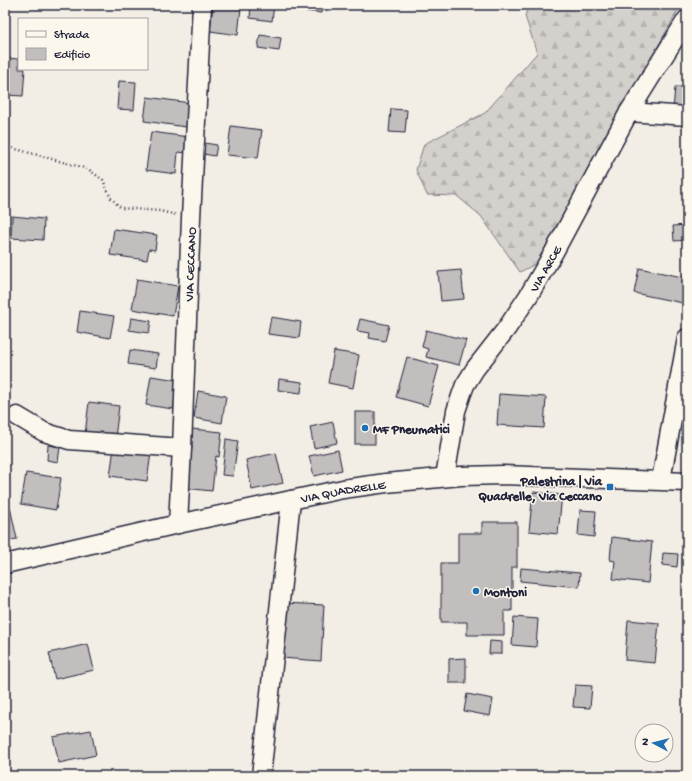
<svg xmlns="http://www.w3.org/2000/svg" width="692" height="781" font-family="'Gochi Hand',sans-serif">
  <style>
    .forest { fill: url(#forest-firs); stroke: #7b7a84 }
    .building { fill: #c2bebe; stroke: #22223b }
    .lines { fill: none; stroke-linecap: round; stroke-linejoin: round }
    .minor-casing { stroke: #22223b; stroke-width: 21 }
    .path { stroke: #22223b; stroke-width: 2.5; stroke-dasharray: 1 3; stroke-linecap: butt }
    .minor { stroke: #fbf7ec; stroke-width: 18 }
    .poi-dot { fill: #1f6fb2; stroke: #fbf7ec; stroke-width: 1.5 }
    .labels { text-anchor: middle; stroke-width: 3; stroke-linejoin: round; paint-order: stroke }
    .street-label { font-size: 13px; fill: #22223b; stroke: #fbf7ec }
    .poi-label { font-size: 13px; font-weight: bold; fill: #22223b; stroke: #fbf7ec; text-anchor: start }
  </style>
  <defs>
    <pattern id="forest-firs" width="22" height="20" patternUnits="userSpaceOnUse"><rect width="22" height="20" fill="#d4d1cc"/><path d="M5 1l3.5 6h-7zM16 11l3.5 6h-7z" fill="#b6b3b0"/></pattern>
  </defs>
  <rect width="100%" height="100%" fill="#f2eee5"/>
  <filter id="ink" filterUnits="userSpaceOnUse"><feTurbulence type="fractalNoise" baseFrequency=".025" numOctaves="2"/><feDisplacementMap in="SourceGraphic" scale="8" xChannelSelector="R" yChannelSelector="G"/><feConvolveMatrix kernelMatrix="1 2 1 2 8 2 1 2 1" color-interpolation-filters="sRGB"/></filter>
  <g filter="url(#ink)">
    <polygon class="forest" points="529,5 681,5 537,263 520,272 481,216 457,196 427,195 416,170 424,144 485,113 537,53 525,16"/>
    <g class="building">
      <polygon points="213,5 241,8 238,35 210,31"/>
      <polygon points="251,5 274,5 272,21 250,18"/>
      <polygon points="292,5 322,5 321,13 291,9"/>
      <polygon points="260,35 281,38 279,51 258,48"/>
      <polygon points="5,58 19,59 19,69 25,69 23,96 5,95"/>
      <polygon points="119,81 136,82 134,110 117,109"/>
      <polygon points="675,87 687,87 687,111 673,110"/>
      <polygon points="147,97 190,103 186,127 144,121"/>
      <polygon points="391,109 407,110 405,133 389,132"/>
      <polygon points="231,126 262,130 258,158 227,155"/>
      <polygon points="151,132 189,137 187,153 178,152 176,174 146,170"/>
      <polygon points="199,142 217,145 215,156 198,153"/>
      <polygon points="12,216 44,219 43,240 11,238"/>
      <polygon points="687,225 687,240 674,241 673,226"/>
      <polygon points="114,229 157,235 155,250 149,249 147,260 110,255"/>
      <polygon points="639,268 687,278 687,284 683,303 634,293"/>
      <polygon points="461,270 464,299 441,301 438,272"/>
      <polygon points="137,279 178,286 173,316 132,309"/>
      <polygon points="80,311 114,316 110,338 77,332"/>
      <polygon points="271,317 301,322 299,338 268,334"/>
      <polygon points="131,318 151,321 149,333 129,330"/>
      <polygon points="360,319 389,325 385,341 369,338 370,333 357,331"/>
      <polygon points="426,330 466,340 459,365 426,357 428,349 422,347"/>
      <polygon points="130,350 158,354 156,368 128,364"/>
      <polygon points="334,351 359,355 353,388 328,383"/>
      <polygon points="407,357 439,366 428,406 396,397"/>
      <polygon points="151,376 178,380 173,409 146,405"/>
      <polygon points="279,379 302,382 301,393 278,390"/>
      <polygon points="198,391 226,396 222,423 194,418"/>
      <polygon points="499,394 546,397 544,428 497,425"/>
      <polygon points="89,402 119,406 115,438 85,434"/>
      <rect x="355" y="412" width="20" height="32"/>
      <polygon points="333,422 337,443 314,448 310,427"/>
      <polygon points="192,429 222,432 219,457 216,456 212,491 184,488 189,453"/>
      <polygon points="226,439 238,441 233,476 222,475"/>
      <polygon points="48,445 60,447 58,462 47,460"/>
      <polygon points="114,448 151,453 147,481 110,476"/>
      <polygon points="338,450 342,470 314,476 309,456"/>
      <polygon points="276,453 283,483 252,490 246,460"/>
      <polygon points="26,473 61,478 56,510 21,504"/>
      <polygon points="533,492 562,495 558,534 529,531"/>
      <polygon points="10,507 17,539 5,541 5,508"/>
      <polygon points="580,510 596,511 594,537 578,535"/>
      <polygon points="482,522 517,522 517,567 512,567 512,611 504,611 504,635 467,635 467,622 441,622 441,563 458,563 458,533 482,533"/>
      <polygon points="612,537 652,542 648,583 613,579 615,561 610,560"/>
      <polygon points="663,553 678,554 677,567 662,565"/>
      <polygon points="521,568 580,573 579,587 520,581"/>
      <polygon points="284,603 324,605 321,661 281,658"/>
      <polygon points="514,617 538,619 536,647 512,645"/>
      <polygon points="628,620 659,623 655,663 625,660"/>
      <polygon points="490,641 502,642 502,654 489,654"/>
      <polygon points="88,644 94,670 55,679 49,653"/>
      <polygon points="466,658 466,683 449,683 449,659"/>
      <polygon points="575,685 592,686 590,708 573,707"/>
      <polygon points="467,694 493,699 490,716 464,711"/>
      <polygon points="91,730 96,755 59,763 53,737"/>
    </g>
    <g class="lines">
      <g class="minor-casing">
        <g id="minor">
          <polyline points="629,112 687,19"/>
          <polyline points="17,416 44,432 69,440 182,448"/>
          <path id="s1" d="M445,477l11,-66 6,-18 3,-8 10,-16 32,-41 22,-33 25,-43 75,-140 58,4"/>
          <polyline points="661,480 687,338"/>
          <path id="s2" d="M178,524l4,-76 9,-230 11,-213"/>
          <path id="s3" d="M5,564l173,-40 113,-24 52,-11 43,-6 75,-7 42,-1 184,7"/>
          <polyline points="261,776 291,500"/>
        </g>
      </g>
      <polyline class="path" points="5,146 88,169 103,180 111,198 121,208 160,211 177,215"/>
      <use href="#minor" class="minor"/>
    </g>
  </g>
  <g class="poi-dot">
    <circle cx="365" cy="428" r="4"/>
    <rect x="606" y="483" width="8" height="8" rx="2"/>
    <circle cx="476" cy="591" r="4"/>
  </g>
  <g class="labels">
    <g class="street-label">
      <text dy="5" stroke="none"><textPath href="#s2" startOffset="260">VIA CECCANO</textPath></text>
      <text dy="5" stroke="none"><textPath href="#s1" startOffset="236">VIA ARCE</textPath></text>
      <text dy="5" stroke="none"><textPath href="#s3" startOffset="346">VIA QUADRELLE</textPath></text>
    </g>
    <g class="poi-label">
      <text x="373" y="433">MF Pneumatici</text>
      <text x="602" y="485" text-anchor="end">Palestrina | Via<tspan x="602" dy="15">Quadrelle, Via Ceccano</tspan></text>
      <text x="484" y="596">Montoni</text>
    </g>
  </g>
  <rect width="692" height="781" fill="none" stroke="#fbf7ec" stroke-width="20"/>
  <rect x="10" y="10" width="672" height="761" fill="none" stroke="#22223b" stroke-width="1.5" filter="url(#ink)"/>
  <rect x="18" y="18" width="130" height="52" fill="#fbf7ec" stroke="#a4a2a5"/>
  <rect x="26" y="31" width="20" height="6" fill="#fbf7ec" stroke="#a4a2a5"/>
  <text x="54" y="38" font-size="12" fill="#22223b">Strada</text>
  <rect x="26" y="48" width="20" height="12" fill="#c2bebe" stroke="#a4a2a5"/>
  <text x="54" y="58" font-size="12" fill="#22223b">Edificio</text>
  <g transform="translate(654 743) rotate(277)"><circle r="19" fill="#fbf7ec" stroke="#a4a2a5"/>
  <path d="M0-3L7 15L0 10L-7 15Z" fill="#1f6fb2"/>
  <text y="-6" font-size="11" font-weight="bold" text-anchor="middle" fill="#22223b">N</text>
  </g>
</svg>
